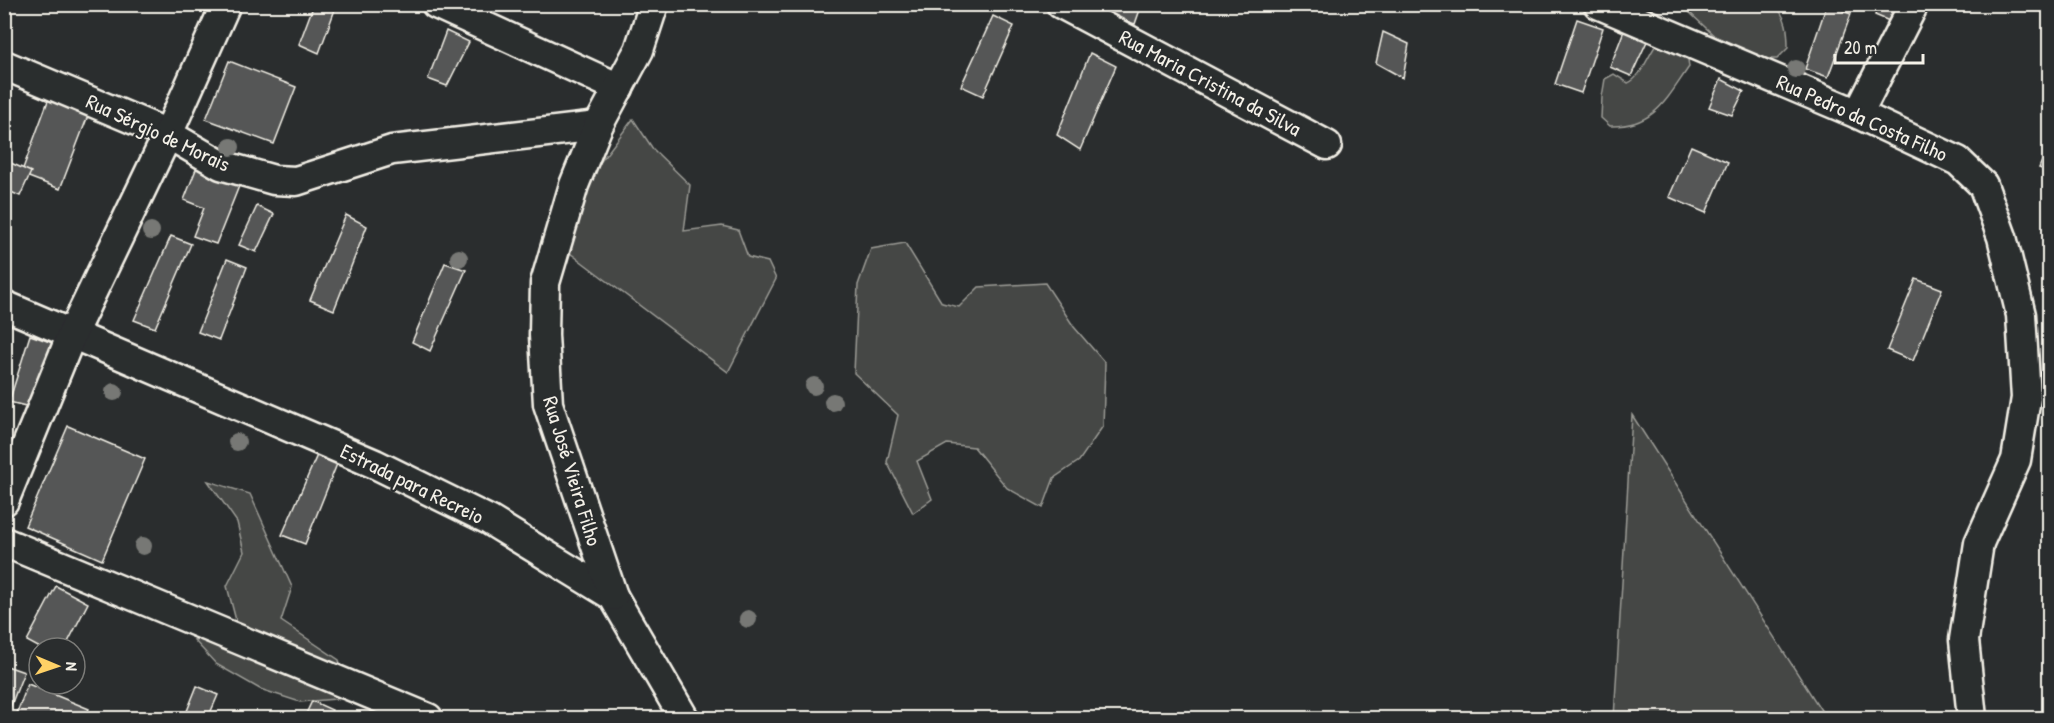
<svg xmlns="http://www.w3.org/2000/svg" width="2054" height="723" font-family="'Patrick Hand',sans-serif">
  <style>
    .green { fill: #444645; stroke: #9c9c96; stroke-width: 1.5 }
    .building { fill: #555756; stroke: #f4f1e8; stroke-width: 1.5 }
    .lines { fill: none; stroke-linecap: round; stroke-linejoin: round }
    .street-casing { stroke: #f4f1e8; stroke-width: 33 }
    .street { stroke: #2a2d2e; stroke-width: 28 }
    .tree { fill: #777875 }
    .labels { text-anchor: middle; stroke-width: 4.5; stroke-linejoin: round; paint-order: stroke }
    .street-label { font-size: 21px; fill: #f4f1e8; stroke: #2a2d2e }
  </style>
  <rect width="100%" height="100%" fill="#2a2d2e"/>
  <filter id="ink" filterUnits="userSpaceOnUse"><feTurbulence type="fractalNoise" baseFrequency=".0167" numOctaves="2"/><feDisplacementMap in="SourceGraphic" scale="12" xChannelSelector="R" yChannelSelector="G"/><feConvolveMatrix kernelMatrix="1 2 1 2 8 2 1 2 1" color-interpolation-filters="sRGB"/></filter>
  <g filter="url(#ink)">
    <g class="green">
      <path d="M1689,5h85c13,11 14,26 14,43l-11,11h-13l-43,-17 -32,-30z"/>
      <path d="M1658,42l29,10 2,15c-23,33 -35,60 -79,59l-9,-8 1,-21 3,-18 9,-5 14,9c13,-5 20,-28 30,-41z"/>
      <polygon points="633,119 653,149 690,185 684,231 722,226 738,230 748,257 768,262 776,279 728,372 566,250 589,177"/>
      <polygon points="905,243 942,303 959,307 979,287 1045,283 1074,327 1105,363 1103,426 1079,461 1054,478 1043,508 1007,488 974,447 947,444 917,461 932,499 913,513 887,462 898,415 854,373 858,285 871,249"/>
      <polygon points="1632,415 1826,718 1614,718"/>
      <polygon points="208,481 250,494 292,587 281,621 339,660 347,698 300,702 260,689 216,664 194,640 238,628 227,586 244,552 237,522"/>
    </g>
    <g class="building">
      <polygon points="314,4 337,4 319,53 299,44"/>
      <polygon points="1105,4 1142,4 1135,24 1102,13"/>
      <polygon points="1827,4 1846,4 1843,11 1851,14 1828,77 1805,69"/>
      <polygon points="1878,4 1885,4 1899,12 1894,23 1875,15"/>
      <polygon points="993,16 1014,26 983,96 961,86"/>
      <polygon points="1577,19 1603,28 1581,93 1555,84"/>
      <polygon points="1625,28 1649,37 1631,76 1610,67"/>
      <polygon points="446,31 469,42 447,86 428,79"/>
      <polygon points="1383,32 1409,44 1403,78 1376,63"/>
      <polygon points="1090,53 1116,66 1080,150 1057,135"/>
      <polygon points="229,61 296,87 274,144 206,119"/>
      <polygon points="1721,79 1744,91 1732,115 1709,107"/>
      <polygon points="49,98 89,113 60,189 21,174"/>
      <polygon points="2050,142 2050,172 2039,168"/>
      <polygon points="1691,146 1728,162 1706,213 1669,197"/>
      <polygon points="200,159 243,176 216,244 193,236 204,208 184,200"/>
      <polygon points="4,160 31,172 20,196 4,189"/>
      <polygon points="257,206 274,214 256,252 239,245"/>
      <polygon points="346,215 367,226 334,310 310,300"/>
      <polygon points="171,236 191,244 155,328 134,320"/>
      <polygon points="227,259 247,267 219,340 198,332"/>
      <polygon points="445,263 466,270 430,351 412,342"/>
      <polygon points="1916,279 1942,289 1913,361 1887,350"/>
      <polygon points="30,335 53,343 30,407 9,402"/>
      <polygon points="68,426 145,459 102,560 25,526"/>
      <polygon points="321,446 341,454 305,544 282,535"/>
      <polygon points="56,586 88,603 65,648 40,648 27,641"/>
      <polygon points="4,665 24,672 6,718 4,718"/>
      <polygon points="28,684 89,709 85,718 15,718"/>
      <polygon points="197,686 218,695 208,718 191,718 185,716"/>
      <polygon points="312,701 332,710 328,718 304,718"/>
    </g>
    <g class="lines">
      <g class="street-casing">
        <g id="street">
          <polyline points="436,4 619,88"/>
          <polyline points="1061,4 1327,145"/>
          <polyline points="1598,4 1858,114 1958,161 1983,185 2002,237 2021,315 2026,398 2016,460 1979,543 1964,640 1972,718"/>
          <polyline points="4,65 168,134 221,165 274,180 296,181 392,150 598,126"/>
          <polyline points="1858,114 1914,4"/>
          <polyline points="4,305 375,464 489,520 613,596 684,718"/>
          <polyline points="4,501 72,334 168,134 226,4"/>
          <polyline points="4,542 428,718"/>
          <polyline points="613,596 548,404 544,335 545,283 574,185 598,126 639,50 654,4"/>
        </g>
      </g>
      <use href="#street" class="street"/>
    </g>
    <g class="tree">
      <circle cx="1796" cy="69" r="9"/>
      <circle cx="231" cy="147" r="9"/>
      <circle cx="151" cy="231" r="9"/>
      <circle cx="459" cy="258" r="9"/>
      <circle cx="814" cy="386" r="9"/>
      <circle cx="114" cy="392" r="9"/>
      <circle cx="833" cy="402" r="9"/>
      <circle cx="237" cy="442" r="9"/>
      <circle cx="143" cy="546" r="9"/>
      <circle cx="748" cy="619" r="9"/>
    </g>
  </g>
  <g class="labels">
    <g class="street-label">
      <text transform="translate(1210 83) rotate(28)" y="7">Rua Maria Cristina da Silva</text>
      <text transform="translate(1862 118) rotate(24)" y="7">Rua Pedro da Costa Filho</text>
      <text transform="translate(158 133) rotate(25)" y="7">Rua Sérgio de Morais</text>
      <text transform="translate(572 471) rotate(73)" y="7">Rua José Vieira Filho</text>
      <text transform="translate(412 484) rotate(26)" y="7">Estrada para Recreio</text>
    </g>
  </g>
  <rect width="2054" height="723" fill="none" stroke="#2a2d2e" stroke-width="24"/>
  <rect x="12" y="12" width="2030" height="699" fill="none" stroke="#f4f1e8" stroke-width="2" filter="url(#ink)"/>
  <g transform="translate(57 666) rotate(92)"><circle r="28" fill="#2a2d2e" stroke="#7b7b78" stroke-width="1.5"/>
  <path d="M0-4.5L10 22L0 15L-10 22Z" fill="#ffd166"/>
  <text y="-9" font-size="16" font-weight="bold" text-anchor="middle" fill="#f4f1e8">N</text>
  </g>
  <path d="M1835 54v9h88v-9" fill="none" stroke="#f4f1e8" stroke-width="3"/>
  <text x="1844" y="54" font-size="18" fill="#f4f1e8" stroke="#2a2d2e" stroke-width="4.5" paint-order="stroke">20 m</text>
</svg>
